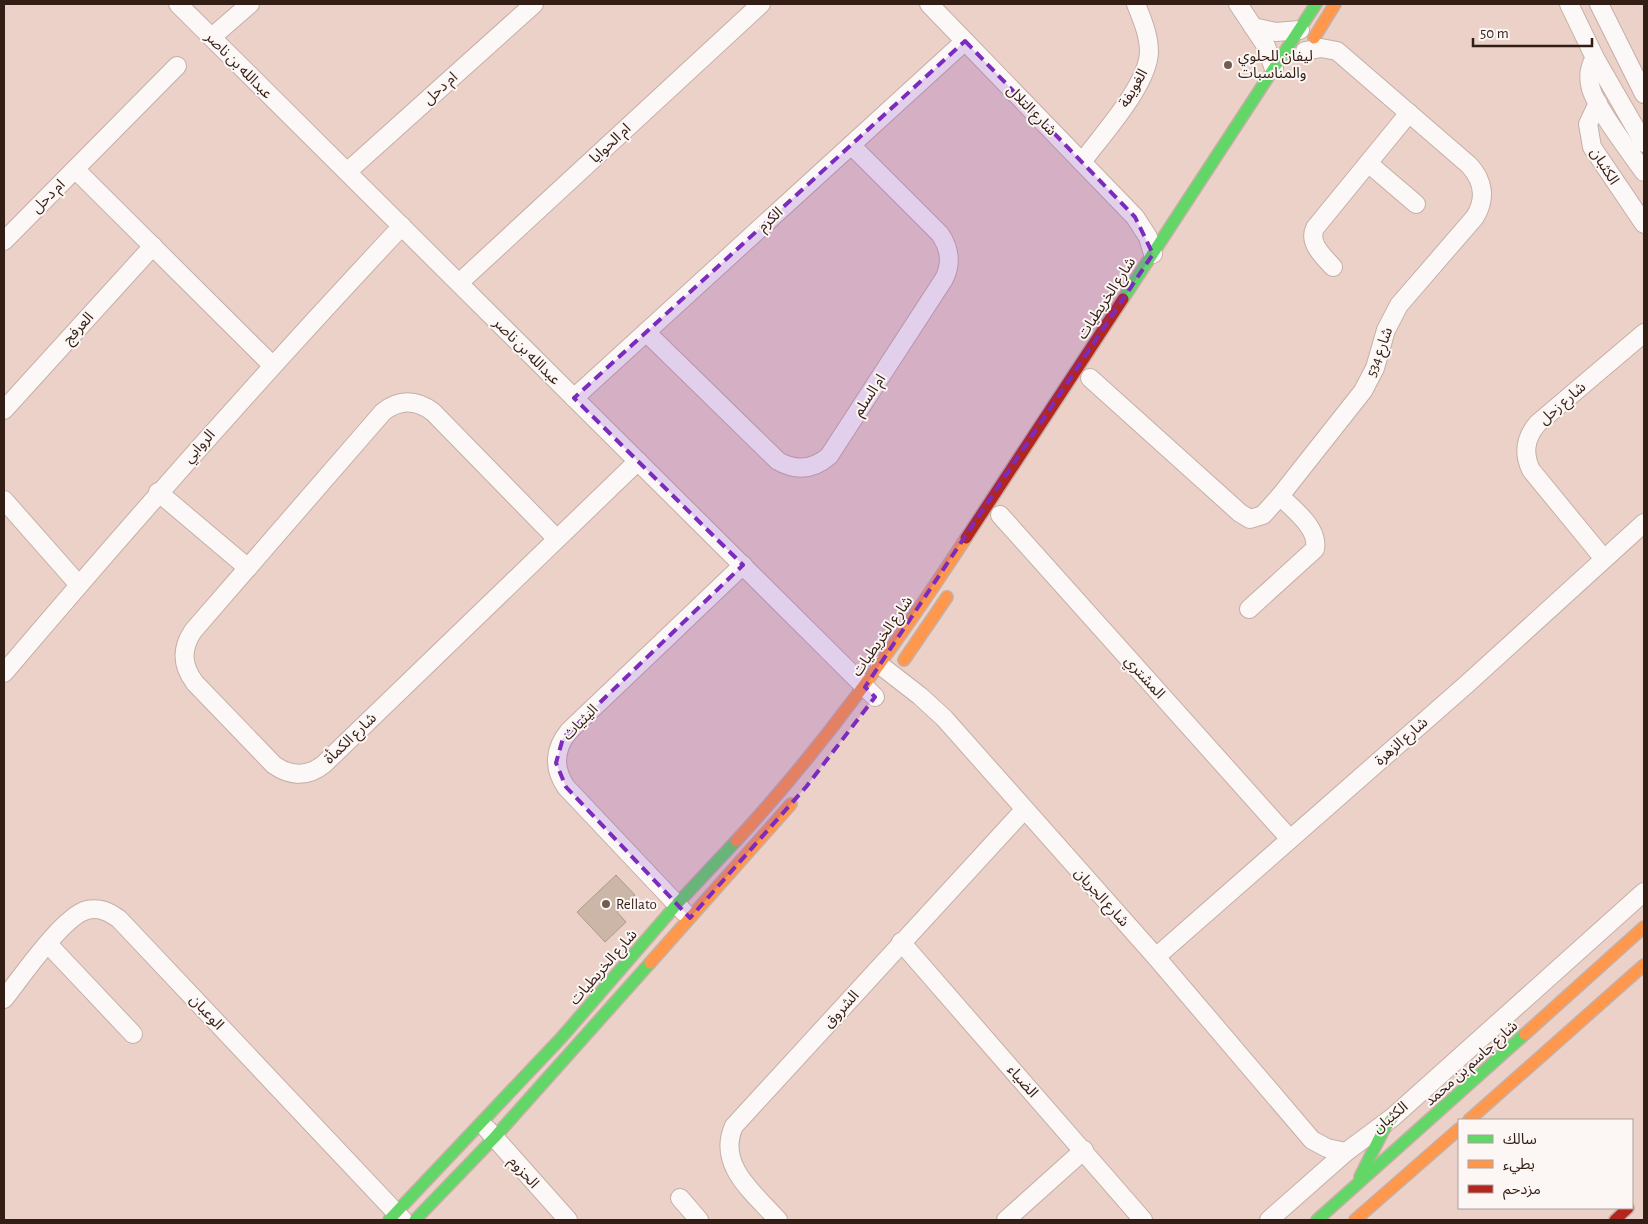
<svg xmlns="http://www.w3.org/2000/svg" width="1648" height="1224" font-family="'Alegreya Sans','Noto Sans Arabic',sans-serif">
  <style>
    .building { fill: #cbb6a8; stroke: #ad9a8e }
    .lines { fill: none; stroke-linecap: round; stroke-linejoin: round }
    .street-casing { stroke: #c5afa6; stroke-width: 20 }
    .fast-casing { stroke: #c5afa6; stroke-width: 14 }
    .slow-casing { stroke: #c5afa6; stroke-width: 14 }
    .jam-casing { stroke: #c5afa6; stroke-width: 14 }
    .street { stroke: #fcf8f7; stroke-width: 18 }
    .fast { stroke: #63d668; stroke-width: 11 }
    .slow { stroke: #ff974d; stroke-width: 11 }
    .jam { stroke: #b3261e; stroke-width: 11 }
    .marked { fill: #7b2cbf; fill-opacity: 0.2; stroke: #7b2cbf; stroke-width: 4; stroke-dasharray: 10 6; stroke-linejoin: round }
    .poi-dot { fill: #735d53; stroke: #fcf6f4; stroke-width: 2 }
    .labels { text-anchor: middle; stroke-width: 4; stroke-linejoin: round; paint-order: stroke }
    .poi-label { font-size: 15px; fill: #331e15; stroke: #fcf6f4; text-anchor: start }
    .street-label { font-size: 15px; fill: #331e15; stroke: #fcf6f4 }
  </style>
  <rect width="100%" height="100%" fill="#ebd1c7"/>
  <polygon class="building" points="616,875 635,895 617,912 626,922 605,942 577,912"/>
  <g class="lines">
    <g class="street-casing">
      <g id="street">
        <polyline points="178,4 875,697"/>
        <polyline points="929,4 1135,217 1148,237 1153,254"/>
        <polyline points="1238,4 1266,46 1274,69"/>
        <polyline points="1569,4 1595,58 1644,143"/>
        <polyline points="1599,4 1644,94"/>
        <polyline points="1253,27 1276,32 1300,30"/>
        <polyline points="212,37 250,4"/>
        <path d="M1595,58c-6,9 -7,20 -4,31 7,22 39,63 53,83"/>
        <polyline points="1598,103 1588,124 1592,147 1644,224"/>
        <path d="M1082,162c20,-27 66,-77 67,-110 0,-17 -7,-33 -13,-48"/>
        <polyline points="1368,163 1416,204"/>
        <polyline points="75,169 272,365"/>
        <polyline points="347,172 534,4"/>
        <polyline points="4,241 177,66"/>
        <path d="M1333,267c-10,-11 -25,-24 -18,-39l94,-115"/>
        <polyline points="459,283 761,4"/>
        <path d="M646,332l132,129c18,10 35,9 51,-5l115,-177c8,-16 6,-30 -4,-45l-89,-89"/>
        <path d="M1090,378l150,135 10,6 13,-4 17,-19 83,-105 12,-23 11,-38 13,-25 76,-88c11,-18 9,-36 -6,-52l-132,-114 -16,-3 -16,3"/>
        <polyline points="574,398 965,41"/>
        <polyline points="4,410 153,246"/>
        <polyline points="158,492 248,568"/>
        <polyline points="4,500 79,585"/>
        <polyline points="1000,515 1290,839"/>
        <path d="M557,539l-124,-127c-17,-13 -34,-13 -50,0l-190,219c-12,18 -11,35 2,52l79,82c17,12 34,12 50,-1l314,-303"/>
        <path d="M1604,559l-73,-89c-8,-17 -6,-32 7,-47l106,-90"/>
        <path d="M1249,609l66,-60c4,-21 -22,-40 -35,-53"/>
        <polyline points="880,665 920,696 944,718 1156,957 1312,1140 1327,1148 1346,1152"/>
        <path d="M4,673c129,-152 261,-301 398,-447"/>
        <path d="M684,912l-118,-125c-13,-19 -12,-38 3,-56l174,-166"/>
        <polyline points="901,942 1143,1220"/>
        <polyline points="48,944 133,1034"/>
        <polyline points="1156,957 1467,684 1644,523"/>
        <path d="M4,999c16,-20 59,-83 83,-89 13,-3 22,2 32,9l284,301"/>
        <polyline points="487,1129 568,1220"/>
        <polyline points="680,1198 699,1220"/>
        <path d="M778,1220c-23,-26 -62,-55 -44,-94l290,-316"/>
        <polyline points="1006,1220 1084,1150"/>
        <polyline points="1269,1220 1346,1152 1393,1117 1644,892"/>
      </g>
    </g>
    <g class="fast-casing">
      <g id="fast">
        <polyline points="1123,299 1316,4"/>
        <polyline points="1360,1177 1383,1131 1393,1117"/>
        <polyline points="389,1220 562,1037 677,904 736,841"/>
        <polyline points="415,1220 494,1138 650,963"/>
        <polyline points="1317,1220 1525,1034"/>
      </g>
    </g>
    <g class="slow-casing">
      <g id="slow">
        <polyline points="1314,38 1335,4"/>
        <polyline points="904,660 947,597"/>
        <path d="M736,841c87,-94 160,-196 230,-303"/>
        <polyline points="650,963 791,804"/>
        <polyline points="1525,1034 1644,927"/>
        <polyline points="1469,1120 1644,965"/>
        <polyline points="1355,1220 1459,1129"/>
      </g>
    </g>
    <g class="jam-casing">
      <g id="jam">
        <polyline points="966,538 1123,299"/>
        <polyline points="1615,1220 1628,1208"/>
      </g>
    </g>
    <use href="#street" class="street"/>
    <use href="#fast" class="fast"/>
    <use href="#slow" class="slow"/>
    <use href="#jam" class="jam"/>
  </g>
  <path class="marked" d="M965,41l170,176 18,37 -288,433 10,10 -69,90 -116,131 -124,-131 -10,-24 7,-25 180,-173 -169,-167z"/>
  <g class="poi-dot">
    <circle cx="1228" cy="65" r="5"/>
    <circle cx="606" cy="904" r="5"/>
  </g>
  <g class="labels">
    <g class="poi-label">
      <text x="1238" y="61">ليفان للحلوي<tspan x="1238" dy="17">والمناسبات</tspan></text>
      <text x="616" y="909">Rellato</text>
    </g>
    <g class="street-label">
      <text transform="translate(239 65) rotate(45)" y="5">عبدالله بن ناصر</text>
      <text transform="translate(440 88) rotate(-42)" y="5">ام دحل</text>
      <text transform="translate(1133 88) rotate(-60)" y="5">الغويفة</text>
      <text transform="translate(1032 110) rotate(46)" y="5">شارع التلال</text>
      <text transform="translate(610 143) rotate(-43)" y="5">ام الحوايا</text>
      <text transform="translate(1605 166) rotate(58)" y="5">الكثبان</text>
      <text transform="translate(48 196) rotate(-45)" y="5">ام دحل</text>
      <text transform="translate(770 219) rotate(-42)" y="5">الكرم</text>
      <text transform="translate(1106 298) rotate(-57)" y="5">شارع الخريطيات</text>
      <text transform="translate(78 328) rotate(-48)" y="5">العرفج</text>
      <text transform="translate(527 351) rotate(45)" y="5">عبدالله بن ناصر</text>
      <text transform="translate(1379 352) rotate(-70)" y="5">شارع 534</text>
      <text transform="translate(869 395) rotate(-57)" y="5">ام السلم</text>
      <text transform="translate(1562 403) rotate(-41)" y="5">شارع زحل</text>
      <text transform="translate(199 446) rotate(-48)" y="5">الروابي</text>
      <text transform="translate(882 636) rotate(-55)" y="5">شارع الخريطيات</text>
      <text transform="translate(1145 677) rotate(48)" y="5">المشتري</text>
      <text transform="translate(580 722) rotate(-46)" y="5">اليثياث</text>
      <text transform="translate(350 738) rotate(-44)" y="5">شارع الكمأة</text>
      <text transform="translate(1401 741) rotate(-41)" y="5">شارع الزهرة</text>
      <text transform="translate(1102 897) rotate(48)" y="5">شارع الجريان</text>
      <text transform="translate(603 967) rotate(-49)" y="5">شارع الخريطيات</text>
      <text transform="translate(841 1009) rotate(-48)" y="5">الشروق</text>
      <text transform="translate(207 1012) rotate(47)" y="5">الوعبان</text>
      <text transform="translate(1471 1063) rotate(-42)" y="5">شارع جاسم بن محمد</text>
      <text transform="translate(1023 1081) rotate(49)" y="5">الضياء</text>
      <text transform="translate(1390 1117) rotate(-39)" y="5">الكثبان</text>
      <text transform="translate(524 1172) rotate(48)" y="5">الحزوم</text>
    </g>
  </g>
  <rect width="1648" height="1224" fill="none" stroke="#331e15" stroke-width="10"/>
  <rect x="1458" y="1119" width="175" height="90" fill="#fcf6f4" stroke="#aca09b"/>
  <rect x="1468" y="1135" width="25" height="8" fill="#63d668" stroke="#aca09b"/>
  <text x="1503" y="1144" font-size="15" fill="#331e15">سالك</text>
  <rect x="1468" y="1160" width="25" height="8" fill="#ff974d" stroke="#aca09b"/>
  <text x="1503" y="1169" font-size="15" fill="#331e15">بطيء</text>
  <rect x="1468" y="1185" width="25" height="8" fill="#b3261e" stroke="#aca09b"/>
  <text x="1503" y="1194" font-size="15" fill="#331e15">مزدحم</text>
  <path d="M1473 38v8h119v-8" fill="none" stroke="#331e15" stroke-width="2.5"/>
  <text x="1480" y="38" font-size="15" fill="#331e15" stroke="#fcf6f4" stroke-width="4" paint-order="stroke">50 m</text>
</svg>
